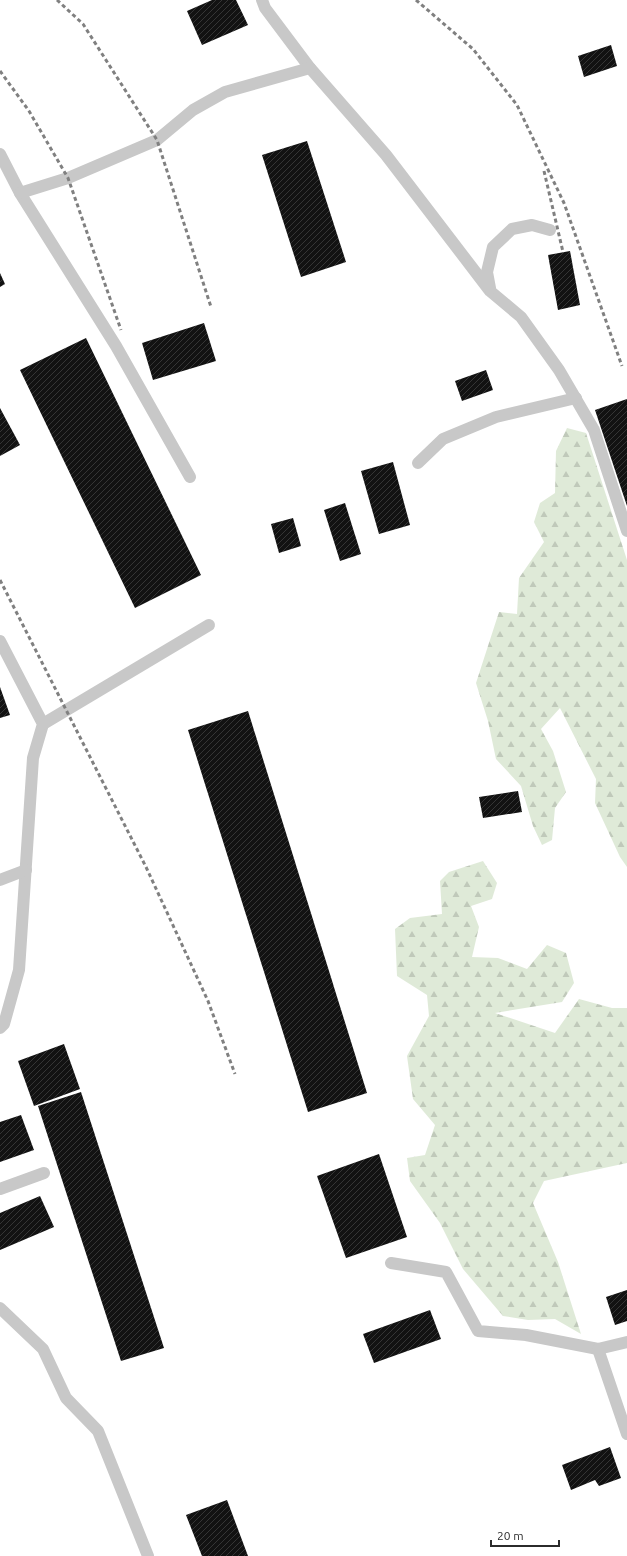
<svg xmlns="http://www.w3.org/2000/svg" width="627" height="1556" font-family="Ubuntu,sans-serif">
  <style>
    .forest { fill: url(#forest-firs) }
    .building { fill: url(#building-hatch) }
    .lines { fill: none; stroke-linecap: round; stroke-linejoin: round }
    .lane { stroke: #c8c8c8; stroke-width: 12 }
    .rail { stroke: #808080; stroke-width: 3; stroke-dasharray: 4 3; stroke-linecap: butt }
  </style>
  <defs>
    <pattern id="forest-firs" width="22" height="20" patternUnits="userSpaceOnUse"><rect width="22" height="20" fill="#dfead8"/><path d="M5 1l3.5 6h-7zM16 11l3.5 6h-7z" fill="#c0c9ba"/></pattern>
    <pattern id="building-hatch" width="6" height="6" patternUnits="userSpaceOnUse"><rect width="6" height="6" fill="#121212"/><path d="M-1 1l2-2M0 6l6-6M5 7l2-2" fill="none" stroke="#353535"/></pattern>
  </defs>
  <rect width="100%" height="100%" fill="#fff"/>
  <g class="forest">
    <polygon points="567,428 586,433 627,560 627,867 620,857 595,803 596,779 560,708 541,729 553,751 566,792 555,808 552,840 542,845 533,826 521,786 496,759 488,721 476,683 499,612 517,614 519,578 544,542 534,522 540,503 555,493 556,451"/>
    <polygon points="483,861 497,883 492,899 471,906 479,927 472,957 498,958 527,969 547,945 566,953 574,983 562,1002 495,1013 555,1033 579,999 612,1008 627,1008 627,1163 544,1181 533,1203 558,1262 581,1334 555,1319 528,1320 503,1316 463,1269 440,1223 410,1181 407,1158 425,1155 435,1125 413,1099 407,1056 429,1016 427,995 397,976 395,929 410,918 442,914 440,881 449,872"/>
  </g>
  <g class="building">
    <polygon points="212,0 236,0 248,25 202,45 187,11"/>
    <polygon points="611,45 617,66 584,77 578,56"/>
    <polygon points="307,141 346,262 301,277 262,155"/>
    <polygon points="570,251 580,305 558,310 548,255"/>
    <polygon points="0,273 5,284 0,287"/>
    <polygon points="204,323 216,361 153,380 142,343"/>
    <polygon points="86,338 201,575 135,608 20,370"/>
    <polygon points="486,370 493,390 462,401 455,381"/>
    <polygon points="627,399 627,506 595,410"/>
    <polygon points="0,408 20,445 0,456"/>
    <polygon points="393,462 410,525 379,534 361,471"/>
    <polygon points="345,503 361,554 340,561 324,510"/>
    <polygon points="293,518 301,546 279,553 271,524"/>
    <polygon points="0,687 10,715 0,718"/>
    <polygon points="248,711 367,1093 308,1112 188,730"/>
    <polygon points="518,791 522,812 483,818 479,797"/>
    <polygon points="64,1044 80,1089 34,1106 18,1061"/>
    <polygon points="81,1092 164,1348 121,1361 38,1106"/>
    <polygon points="21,1115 34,1150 0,1162 0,1122"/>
    <polygon points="379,1154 407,1237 346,1258 317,1176"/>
    <polygon points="40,1196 54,1227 0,1250 0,1213"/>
    <polygon points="627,1290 627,1321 615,1325 606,1297"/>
    <polygon points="430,1310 441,1339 374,1363 363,1334"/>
    <polygon points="610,1447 621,1478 599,1486 595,1480 571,1490 562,1465"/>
    <polygon points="227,1500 248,1556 202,1556 186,1515"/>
  </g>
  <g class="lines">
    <g class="lane">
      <polyline points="262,0 265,8 310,68 386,155 490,291 521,317 559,370 594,430 627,531"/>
      <polyline points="0,154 20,193 116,346 190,477"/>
      <polyline points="20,193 68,178 157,140 193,110 225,92 310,68"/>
      <polyline points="490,288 487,272 493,247 512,229 532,225 550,230"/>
      <polyline points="418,463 443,439 496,417 576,398"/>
      <polyline points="0,641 43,724 33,758 19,970 4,1024 0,1028"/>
      <polyline points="43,724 209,625"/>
      <polyline points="0,880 26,870"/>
      <polyline points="0,1189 44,1173"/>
      <polyline points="391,1263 446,1272 478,1331 526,1335 598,1349 627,1342"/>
      <polyline points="0,1308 43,1349 66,1398 98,1431 148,1556"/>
      <polyline points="598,1349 627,1434"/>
    </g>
    <g class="rail">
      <polyline points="57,0 83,24 157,140 211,307"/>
      <polyline points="416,0 473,49 517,105 564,203 622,366"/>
      <polyline points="0,71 29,111 68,178 121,330"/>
      <polyline points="544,171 563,252"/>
      <polyline points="0,580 146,867 208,1001 235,1074"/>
    </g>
  </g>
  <path d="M491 1540v6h68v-6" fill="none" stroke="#2b2b2b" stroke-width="2"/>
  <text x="497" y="1540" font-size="12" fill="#2b2b2b" stroke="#ffffff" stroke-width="3" paint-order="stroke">20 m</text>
</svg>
